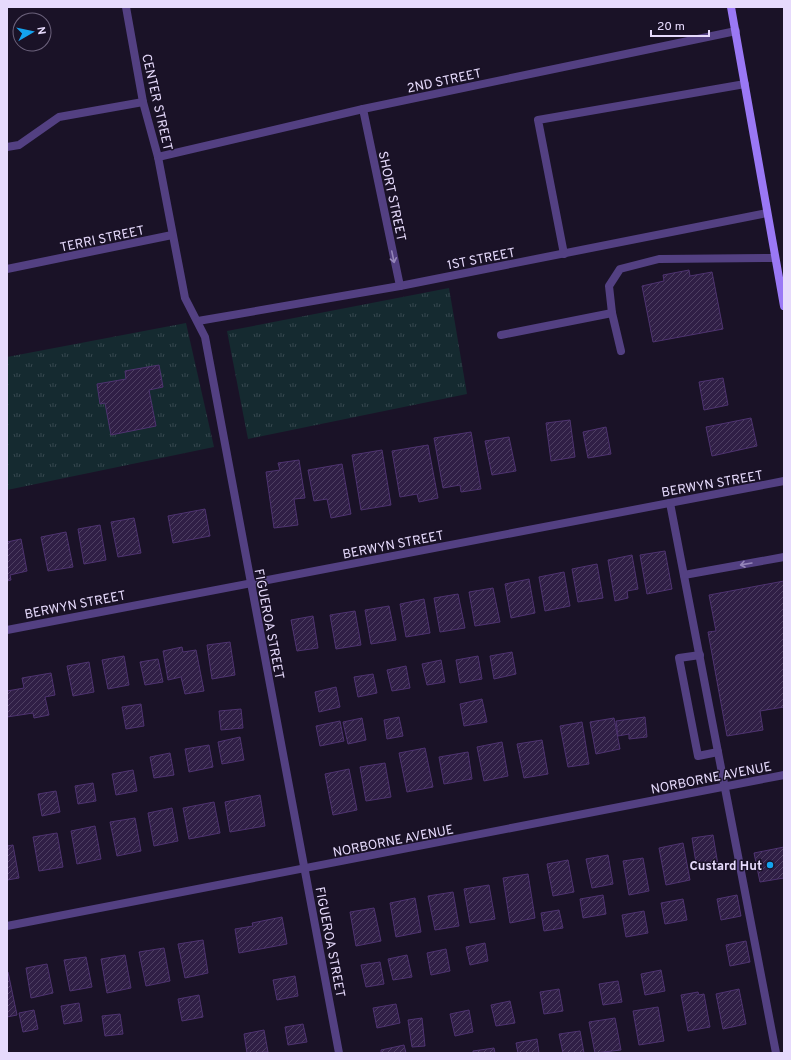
<svg xmlns="http://www.w3.org/2000/svg" width="791" height="1060" font-family="Overpass,sans-serif">
  <style>
    .grass { fill: url(#grass-tufts) }
    .building { fill: url(#building-hatch); stroke: #4e3370 }
    .lines { fill: none; stroke-linecap: round; stroke-linejoin: round }
    .lane { stroke: #534082; stroke-width: 8 }
    .street { stroke: #534082; stroke-width: 8 }
    .secondary { stroke: #9a78f5; stroke-width: 8 }
    .oneway { stroke: #9585b9 }
    .poi-dot { fill: #14a3ee; stroke: #1a1227; stroke-width: 1.5 }
    .labels { text-anchor: middle; stroke-width: 3; stroke-linejoin: round; paint-order: stroke }
    .street-label { font-size: 13px; fill: #e6dafc; stroke: #1a1227 }
    .poi-label { font-size: 13px; font-weight: bold; fill: #e6dafc; stroke: #1a1227; text-anchor: end }
  </style>
  <defs>
    <pattern id="grass-tufts" width="24" height="20" patternUnits="userSpaceOnUse"><rect width="24" height="20" fill="#152a30"/><path d="M3 7l-1-3M5 7V3M7 7l1-3M15 17l-1-3M17 17v-4M19 17l1-3" fill="none" stroke="#37484f"/></pattern>
    <pattern id="building-hatch" width="6" height="6" patternUnits="userSpaceOnUse"><rect width="6" height="6" fill="#301f46"/><path d="M-1 1l2-2M0 6l6-6M5 7l2-2" fill="none" stroke="#4e3f62"/></pattern>
  </defs>
  <rect width="100%" height="100%" fill="#1a1227"/>
  <g class="grass">
    <polygon points="449,288 467,394 248,439 227,331"/>
    <polygon points="186,323 214,447 7,490 7,357"/>
  </g>
  <g class="building">
    <polygon points="689,270 690,276 712,272 723,329 653,342 642,286 664,281 663,275"/>
    <polygon points="159,365 163,387 149,390 156,426 111,435 105,403 100,404 97,384 126,379 125,371"/>
    <polygon points="723,378 728,405 704,410 699,382"/>
    <polygon points="751,418 757,446 712,456 706,427"/>
    <polygon points="570,420 575,457 551,461 546,423"/>
    <polygon points="606,427 611,454 588,458 583,432"/>
    <polygon points="471,432 481,489 461,492 460,485 443,488 434,438"/>
    <polygon points="509,437 516,471 492,475 485,441"/>
    <polygon points="428,445 438,498 419,502 417,494 400,497 392,451"/>
    <polygon points="382,450 391,505 361,510 352,455"/>
    <polygon points="299,460 305,498 294,499 298,525 274,528 266,472 280,470 278,463"/>
    <polygon points="342,464 351,514 331,518 327,499 314,501 308,470"/>
    <polygon points="205,509 210,536 173,543 168,516"/>
    <polygon points="134,518 141,553 118,557 111,522"/>
    <polygon points="100,525 106,560 84,564 78,529"/>
    <polygon points="66,532 73,567 48,571 41,537"/>
    <polygon points="21,539 27,571 10,575 11,580 7,581 7,542"/>
    <polygon points="665,551 672,589 647,594 640,555"/>
    <polygon points="632,555 638,589 627,591 628,598 615,601 608,560"/>
    <polygon points="597,564 603,598 578,602 572,569"/>
    <polygon points="564,572 570,606 545,611 539,577"/>
    <polygon points="529,579 535,613 511,618 505,584"/>
    <polygon points="784,581 784,707 760,711 763,730 727,736 708,632 716,631 709,595"/>
    <polygon points="493,588 500,622 475,626 469,592"/>
    <polygon points="458,594 465,628 440,632 434,598"/>
    <polygon points="424,599 430,633 406,637 400,604"/>
    <polygon points="389,606 396,640 371,644 365,610"/>
    <polygon points="355,611 361,645 336,649 330,615"/>
    <polygon points="313,616 318,648 297,651 291,620"/>
    <polygon points="230,642 235,675 212,679 207,645"/>
    <polygon points="182,647 183,652 196,650 204,691 185,694 181,677 168,680 163,651"/>
    <polygon points="512,652 516,674 494,679 490,656"/>
    <polygon points="124,656 129,685 108,689 102,660"/>
    <polygon points="478,656 482,679 460,683 456,660"/>
    <polygon points="158,659 163,682 145,685 140,662"/>
    <polygon points="441,660 445,682 427,685 422,664"/>
    <polygon points="89,662 94,692 73,696 67,666"/>
    <polygon points="406,666 410,688 392,691 387,670"/>
    <polygon points="51,673 55,695 45,697 49,715 34,718 33,713 7,717 7,691 24,688 22,678"/>
    <polygon points="373,674 377,693 358,697 354,677"/>
    <polygon points="336,687 340,707 319,712 315,692"/>
    <polygon points="482,699 487,722 464,726 460,704"/>
    <polygon points="141,704 144,726 126,729 122,707"/>
    <polygon points="241,709 243,728 221,730 219,711"/>
    <polygon points="399,717 403,736 387,739 384,720"/>
    <polygon points="645,717 647,737 629,739 629,734 618,736 616,721"/>
    <polygon points="362,718 366,740 348,744 343,722"/>
    <polygon points="614,718 620,749 596,754 590,722"/>
    <polygon points="340,721 344,741 320,746 316,726"/>
    <polygon points="582,722 589,764 568,767 560,726"/>
    <polygon points="240,737 244,760 222,764 218,742"/>
    <polygon points="542,740 548,774 524,778 517,744"/>
    <polygon points="502,742 508,776 484,781 477,747"/>
    <polygon points="209,745 213,767 189,772 185,749"/>
    <polygon points="425,748 433,787 407,792 399,753"/>
    <polygon points="468,752 472,779 444,784 439,757"/>
    <polygon points="170,753 174,775 154,778 150,757"/>
    <polygon points="385,763 391,797 366,801 360,767"/>
    <polygon points="349,769 357,810 333,815 325,774"/>
    <polygon points="133,770 137,791 116,795 112,774"/>
    <polygon points="93,783 96,801 78,804 75,786"/>
    <polygon points="56,791 60,812 42,816 38,794"/>
    <polygon points="260,795 265,826 230,832 225,802"/>
    <polygon points="214,802 220,833 189,839 183,808"/>
    <polygon points="172,808 178,841 154,846 148,813"/>
    <polygon points="135,818 141,851 117,856 110,822"/>
    <polygon points="95,826 101,859 77,864 71,831"/>
    <polygon points="57,833 63,867 39,871 33,837"/>
    <polygon points="713,835 718,865 697,869 692,838"/>
    <polygon points="683,843 690,880 666,885 659,848"/>
    <polygon points="13,845 19,878 7,880 7,846"/>
    <polygon points="784,847 784,878 760,882 754,853"/>
    <polygon points="608,855 613,884 592,888 586,859"/>
    <polygon points="643,858 649,891 629,895 623,861"/>
    <polygon points="568,860 574,892 553,896 547,864"/>
    <polygon points="528,874 535,918 510,923 503,878"/>
    <polygon points="489,885 495,919 470,923 464,889"/>
    <polygon points="453,892 459,926 435,930 428,896"/>
    <polygon points="603,895 606,914 583,918 580,899"/>
    <polygon points="737,895 741,916 721,920 717,899"/>
    <polygon points="415,898 421,932 396,937 390,903"/>
    <polygon points="683,899 687,920 665,924 661,903"/>
    <polygon points="374,908 381,941 356,946 350,912"/>
    <polygon points="559,910 563,928 544,931 541,913"/>
    <polygon points="644,911 648,933 626,937 622,915"/>
    <polygon points="282,917 287,944 239,953 235,929 253,926 252,923"/>
    <polygon points="203,940 208,973 185,978 178,944"/>
    <polygon points="746,941 750,962 730,966 726,945"/>
    <polygon points="485,943 488,961 470,965 466,947"/>
    <polygon points="164,948 170,981 146,986 139,952"/>
    <polygon points="446,949 450,971 431,975 427,953"/>
    <polygon points="125,955 131,988 107,993 101,959"/>
    <polygon points="407,955 412,977 393,980 388,959"/>
    <polygon points="86,957 92,987 70,991 64,960"/>
    <polygon points="380,962 384,984 366,987 361,965"/>
    <polygon points="47,964 53,993 31,998 26,968"/>
    <polygon points="661,970 665,991 645,995 641,974"/>
    <polygon points="8,972 17,1015 7,1017 7,973"/>
    <polygon points="295,976 298,996 277,1000 273,980"/>
    <polygon points="618,981 622,1002 603,1005 599,984"/>
    <polygon points="559,989 563,1011 544,1014 540,992"/>
    <polygon points="739,989 746,1024 723,1029 716,994"/>
    <polygon points="698,992 699,995 704,994 710,1027 688,1031 681,995"/>
    <polygon points="199,995 203,1017 182,1021 178,999"/>
    <polygon points="510,1001 515,1023 496,1026 491,1005"/>
    <polygon points="79,1003 82,1021 64,1024 61,1006"/>
    <polygon points="396,1004 400,1023 377,1028 373,1008"/>
    <polygon points="658,1007 664,1041 639,1045 633,1011"/>
    <polygon points="34,1010 38,1029 23,1032 19,1013"/>
    <polygon points="469,1010 473,1032 455,1036 450,1014"/>
    <polygon points="120,1014 123,1034 105,1036 102,1016"/>
    <polygon points="422,1018 425,1046 412,1047 408,1020"/>
    <polygon points="615,1018 621,1050 595,1053 589,1022"/>
    <polygon points="303,1024 307,1042 288,1045 285,1027"/>
    <polygon points="264,1030 268,1052 247,1053 244,1034"/>
    <polygon points="580,1031 584,1053 563,1053 559,1034"/>
    <polygon points="537,1039 539,1053 518,1053 516,1043"/>
    <polygon points="404,1045 406,1053 381,1053 381,1050"/>
    <polygon points="494,1048 495,1053 473,1053 473,1051"/>
  </g>
  <g class="lines">
    <g class="lane">
      <polyline points="564,254 538,120 745,84"/>
      <polyline points="612,313 621,351"/>
      <polyline points="501,335 612,313 609,286 620,269 659,259 775,258"/>
      <polyline points="670,503 776,1053"/>
      <polyline points="684,575 784,557"/>
      <polyline points="700,655 679,658 698,756 718,752"/>
    </g>
    <g class="street">
      <polyline points="126,7 143,102 158,157 185,298 205,337 339,1053"/>
      <polyline points="363,109 400,286"/>
      <polyline points="7,147 19,145 59,117 143,102"/>
      <polyline points="158,157 363,109 736,31"/>
      <polyline points="7,269 172,235"/>
      <polyline points="198,321 400,286 767,213"/>
      <polyline points="7,630 784,481"/>
      <polyline points="7,926 784,775"/>
    </g>
    <polyline class="secondary" points="731,7 784,306"/>
  </g>
  <defs><path id="oneway-shaft" d="M-6 0H5M1.5-3L5.5 0L1.5 3" fill="none" stroke-width="1.6" stroke-linecap="round" stroke-linejoin="round"/></defs>
  <g class="oneway">
    <use href="#oneway-shaft" transform="translate(393 257) rotate(78)"/>
    <use href="#oneway-shaft" transform="translate(746 564) rotate(170)"/>
  </g>
  <circle class="poi-dot" cx="770" cy="865" r="4"/>
  <g class="labels">
    <g class="street-label">
      <text transform="translate(444 80) rotate(-12)" y="5">2ND STREET</text>
      <text transform="translate(158 102) rotate(77)" y="5">CENTER STREET</text>
      <text transform="translate(393 196) rotate(78)" y="5">SHORT STREET</text>
      <text transform="translate(102 238) rotate(-12)" y="5">TERRI STREET</text>
      <text transform="translate(481 258) rotate(-11)" y="5">1ST STREET</text>
      <text transform="translate(712 483) rotate(-10)" y="5">BERWYN STREET</text>
      <text transform="translate(393 544) rotate(-11)" y="5">BERWYN STREET</text>
      <text transform="translate(75 604) rotate(-11)" y="5">BERWYN STREET</text>
      <text transform="translate(270 624) rotate(79)" y="5">FIGUEROA STREET</text>
      <text transform="translate(711 777) rotate(-11)" y="5">NORBORNE AVENUE</text>
      <text transform="translate(393 840) rotate(-11)" y="5">NORBORNE AVENUE</text>
      <text transform="translate(331 942) rotate(79)" y="5">FIGUEROA STREET</text>
    </g>
    <g class="poi-label">
      <text x="762" y="870">Custard Hut</text>
    </g>
  </g>
  <rect width="791" height="1060" fill="none" stroke="#e6dafc" stroke-width="16"/>
  <g transform="translate(32 32) rotate(81)"><circle r="19" fill="#1a1227" stroke="#6c627c"/>
  <path d="M0-3L7 15L0 10L-7 15Z" fill="#14a3ee"/>
  <text y="-6" font-size="11" font-weight="bold" text-anchor="middle" fill="#e6dafc">N</text>
  </g>
  <path d="M651 30v6h58v-6" fill="none" stroke="#e6dafc" stroke-width="2"/>
  <text x="657" y="30" font-size="12" fill="#e6dafc" stroke="#1a1227" stroke-width="3" paint-order="stroke">20 m</text>
</svg>
